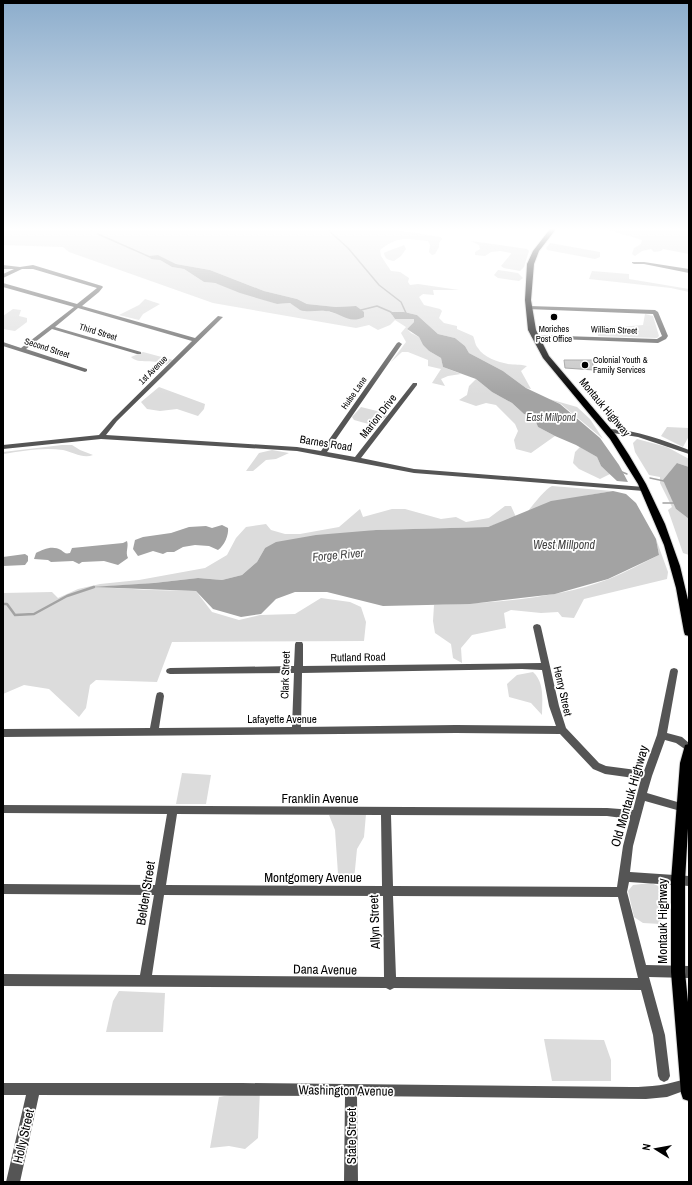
<svg xmlns="http://www.w3.org/2000/svg" width="692" height="1185" font-family="'Archivo Narrow',sans-serif">
  <style>
    .green { fill: #dcdcdc; fill-rule: evenodd }
    .water { fill: #a3a3a3 }
    .lines { fill: none; stroke-linecap: round; stroke-linejoin: round }
    .stream-far1 { stroke: #a3a3a3; stroke-width: 1.5 }
    .stream { stroke: #a3a3a3; stroke-width: 2.5 }
    .building { fill: #c4c4c4; stroke: #999 }
    .major-casing { stroke: #dbdbdb; stroke-width: 2 }
    .minor { fill: #555; fill-rule: evenodd }
    .major { fill: #000; fill-rule: evenodd }
    .poi-dot { fill: #000; stroke: #fff; stroke-width: 1.5 }
    .labels { text-anchor: middle; stroke-width: 3.5; stroke-linejoin: round; paint-order: stroke }
    .far-poi-label { font-size: 9px; fill: #000; stroke: #fff }
    .far-street-label { font-size: 9px; fill: #000; stroke: #fff }
    .far-water-label { font-size: 10px; font-style: italic; fill: #444; stroke: #fff }
    .street-label { font-size: 11px; fill: #000; stroke: #fff }
    .water-label { font-size: 12px; font-style: italic; fill: #444; stroke: #fff }
    .near-street-label { font-size: 13px; fill: #000; stroke: #fff }
  </style>
  <rect width="100%" height="100%" fill="#fff"/>
  <g class="green">
    <path d="M3,229h387l51,8 1,2 -3,4v4l-4,7 -3,1 -3,-3 1,-7 -2,-4c-22,-2 -29,-6 -48,9l1,6 10,15 9,1 9,6 -1,4 2,3 8,-1 41,6h-26l1,5 -11,-1 -4,3 5,8 16,4 2,2 -3,7 5,5 13,3v3l16,7c2,4 2,9 5,12 5,9 20,14 30,16 7,1 12,0 19,2l-6,5 10,18 -5,-1 -23,-17 -34,-18 -4,-7 -10,-8 -17,-4 -21,-19 -13,-3 -12,3 3,4h19v3l-7,7 4,4 8,4 4,8 6,6 12,7 2,9 18,7 -13,2 -7,3 4,7 -13,-3 9,-14 -13,-3v-6l-20,-8h-6l-11,10 15,-20 -5,-9 5,-6 -11,-7 -5,5 -12,5 -9,-5 -13,3 -143,-25 -144,-51 -6,-5 -60,-2zM158,255l18,9 34,6 54,21 33,8 10,5 29,3 20,-1 -15,9 -15,-4 -25,-1 -11,-7 -13,1 -62,-21 -11,-1 -20,-13 -12,-2 -12,-7z"/>
    <polygon points="605,229 689,229 689,254 663,249 661,251 654,252 651,249 642,251 635,256 632,254 634,248 641,244 642,240"/>
    <polygon points="471,241 527,249 529,251 524,267 520,271 504,268 501,266 511,254 511,253 500,251 491,252 485,256 475,255 475,252 480,249 479,245"/>
    <polygon points="550,243 600,252 600,257 595,259 547,250 546,248"/>
    <path d="M404,245l2,4 -5,7 -7,5c-6,-1 -9,-2 -10,-8 5,-3 14,-5 20,-8z"/>
    <polygon points="498,270 518,273 523,278 519,281 498,278 494,275"/>
    <polygon points="592,271 629,274 629,279 689,289 689,292 671,288 589,279"/>
    <polygon points="145,299 160,304 143,314 139,320 119,315 139,305"/>
    <polygon points="13,309 21,310 19,316 27,318 27,322 15,331 3,329 3,316"/>
    <polygon points="645,314 653,316 659,336 657,338 598,336 599,325 620,327 643,325"/>
    <path d="M143,352l30,8 -7,5c-11,-7 -28,0 -35,-8z"/>
    <polygon points="476,379 492,392 512,403 524,414 534,417 538,427 555,436 531,453 516,449 514,440 518,431 515,424 496,405 486,403 476,406 459,400 467,395 469,386"/>
    <polygon points="159,387 205,404 204,409 198,416 177,409 160,411 147,409 141,402"/>
    <polygon points="549,399 577,407 590,419 603,439 561,404"/>
    <path d="M361,407l24,6 2,3c-13,12 -17,8 -33,4l-2,-3z"/>
    <polygon points="667,427 689,428 689,436 683,447 661,436"/>
    <polygon points="637,439 667,447 689,459 689,467 677,463 676,509 689,519 689,555 683,553 668,510 672,507 660,483 660,477 649,475 635,452 633,443"/>
    <path d="M62,445h10l8,5 13,5c-10,4 -20,-3 -30,-5 -20,-3 -41,1 -60,4v-2z"/>
    <polygon points="580,447 597,457 601,466 610,474 600,479 579,469 573,463 575,452"/>
    <polygon points="272,450 289,453 276,459 266,460 253,471 246,471 259,453"/>
    <path d="M552,486l61,5 -24,4 -61,16c6,-7 17,-22 24,-25z"/>
    <polygon points="505,506 511,506 516,517 488,527 376,530 265,548 257,562 242,575 222,580 198,578 154,583 96,587 150,590 196,591 212,612 239,620 260,615 295,614 321,598 350,602 361,607 366,622 364,641 172,642 157,682 96,680 90,685 86,708 79,717 49,689 24,685 3,694 3,593 52,592 58,598 78,589 100,584 139,580 205,568 227,555 236,538 246,527 266,524 271,530 285,534 300,534 339,527 360,509 363,517 392,509 405,509 441,519 456,517 466,522 489,518"/>
    <path d="M656,539l12,33 -1,7 -83,20 -10,19 -12,-1 -4,-5 -17,1 -30,-3 -7,3 2,15 -34,7 -11,13 1,15 -9,-5 -2,-14 -16,-11 -2,-12 1,-16c54,-2 124,-6 175,-26 17,-7 33,-16 50,-24z"/>
    <path d="M533,672c12,11 9,28 9,43l-11,-12 -22,-6 -2,-13 10,-9z"/>
    <polygon points="182,773 211,775 206,804 176,804"/>
    <polygon points="366,814 364,837 357,849 354,880 336,882 338,874 335,830 329,815"/>
    <polygon points="651,883 661,887 664,897 661,924 643,923 634,917 628,891 633,885"/>
    <polygon points="119,991 165,993 163,1032 106,1032 113,1001"/>
    <polygon points="544,1039 604,1040 611,1060 611,1081 552,1081"/>
    <polygon points="260,1089 258,1138 245,1149 229,1146 210,1148 219,1097"/>
  </g>
  <g class="water">
    <path d="M158,255l18,9 34,6 54,21 33,8 10,5 29,3 20,-1 8,6v5c-16,8 -23,-5 -39,-6 -8,-1 -17,2 -25,-1 -3,-2 -7,-5 -10,-7l-13,1 -37,-11 -25,-10 -11,-1 -20,-13 -12,-2 -12,-7 -9,-1 -2,-3z"/>
    <polygon points="390,312 404,312 417,315 438,334 455,338 465,346 469,353 503,371 526,388 560,404 600,438 619,465 628,482 617,481 601,466 597,457 576,445 555,436 538,427 534,417 524,414 512,403 492,392 476,379 443,367 441,358 429,351 423,345 419,337 407,329 414,322 414,319 395,319"/>
    <polygon points="677,463 689,467 689,519 676,509 663,480"/>
    <polygon points="613,491 626,494 636,503 656,539 659,555 608,579 555,594 470,604 383,606 327,592 295,592 276,599 261,614 241,617 213,609 196,591 91,587 154,583 198,578 222,580 242,575 257,562 265,548 276,542 316,535 376,530 488,527 551,501"/>
    <path d="M222,525l6,3c1,7 -4,18 -10,22l-9,-4 -14,-1 -12,2 -9,5h-7l-4,2 -10,-3 -15,5 -5,-7 2,-9 8,-3 28,-4 18,-6 17,-1 6,2z"/>
    <path d="M127,541c2,6 -2,11 1,17l-10,7 -14,-4 -22,1 -3,2 -6,-3 -22,1 -3,-2 -14,-1 2,-6c7,-4 17,-8 25,-3 4,3 4,4 9,3l2,-5 51,-5z"/>
    <polygon points="25,554 28,556 28,561 25,565 3,566 3,557"/>
  </g>
  <g class="lines">
    <g class="stream-far1">
      <polyline points="89,229 92,230"/>
      <polyline points="327,229 348,248 379,285 401,302 406,313"/>
      <polyline points="98,234 150,257"/>
      <polyline points="361,310 377,306 391,312"/>
      <polyline points="622,472 627,474"/>
      <polyline points="650,478 664,481"/>
      <polyline points="663,503 676,503"/>
    </g>
    <polyline class="stream" points="3,604 7,604 15,615 34,614 67,596 94,587"/>
  </g>
  <polygon class="building" points="564,360 592,360 594,370 565,368"/>
  <g class="lines">
    <g class="major-casing">
      <g id="major">
        <polygon points="550,229 556,229 539,251 534,264 531,300 536,330 549,356 616,435 629,455 646,484 665,524 680,566 689,604 689,636 685,635 684,632 676,588 664,545 638,484 610,439 543,358 528,330 525,300 527,264 533,251"/>
        <polygon points="689,744 689,811 685,881 685,972 689,1012 689,1101 683,1099 681,1093 671,972 671,881 680,763 685,745"/>
      </g>
    </g>
    <g class="minor">
      <polygon points="632,262 644,262 689,269 689,273 644,264 634,264 632,263"/>
      <polygon points="3,265 20,267 33,265 102,286 103,287 99,292 82,306 195,338 218,316 223,317 117,421 106,435 297,447 321,451 397,343 399,342 402,344 327,452 355,457 413,383 417,383 417,385 361,458 414,469 644,487 648,489 644,491 414,473 297,451 101,439 3,449 3,445 99,435 113,419 192,341 78,308 55,327 141,352 141,354 137,354 52,329 26,349 87,369 87,371 85,372 3,346 3,342 21,348 74,307 3,287 3,283 77,304 97,288 33,269 22,269 3,278 3,274 14,269 3,269"/>
      <polygon points="529,306 655,310 658,312 668,336 666,339 658,343 534,338 531,336 532,335 657,339 662,336 653,314 527,309 527,307"/>
      <path d="M609,429c28,1 54,11 80,21v4l-51,-17 -31,-5v-2z"/>
      <path d="M537,624l3,1 1,2 18,79 7,22 33,35 7,3 38,5 13,-36 13,-64 1,-2 3,-1 3,1 1,2 -11,62 15,4 7,6v9l-13,-9 -11,-3 -13,36 -5,17 37,11 4,1 1,3 -1,3 -4,1 -39,-11 -12,45 -3,26 59,4v10l-60,-4 -2,10 19,73 43,1v12l-40,-1 16,58 5,41 -2,4 -4,2 -4,-2 -2,-4 -5,-41 -12,-45 -247,-2 -4,2 -4,-2 -383,-2v-12l137,1 14,-80 -151,-1v-10l152,1 12,-71 -164,-1v-8l604,3 26,2 8,-31 -36,-5 -12,-5 -33,-35 -104,-1 -453,4v-8l147,-1 6,-32 1,-3 3,-1 3,1 1,3 -5,32 133,-1 2,-54 -124,1 -3,-1 -1,-2 1,-2 3,-1 124,-2 1,-22 1,-2h6l1,2v22l238,-3 -8,-36 1,-2zM522,669l20,1 7,36 7,20 -100,-1 -155,2 1,-54zM177,814l204,1 1,71 -216,-1zM391,815l216,1 23,3 -7,27 -6,41 -224,-1zM164,895l219,1 1,81 -232,-2zM393,896l225,1 20,81 -242,-1z"/>
      <path d="M687,1078l2,1v10l-22,8 -21,2 -289,-3 1,86h-14l1,-86 -306,-1 -19,87h-14l20,-87h-23v-12h239l389,4c19,0 38,-2 56,-9z"/>
    </g>
    <use href="#major" class="major"/>
  </g>
  <linearGradient id="sky" x2="0" y2="1"><stop stop-color="#8cadcc"/><stop offset="0.58" stop-color="#fff"/><stop offset="1" stop-color="#fff" stop-opacity="0"/></linearGradient>
  <rect width="692" height="395" fill="url(#sky)"/>
  <g class="poi-dot">
    <circle cx="554" cy="317" r="4"/>
    <circle cx="585" cy="365" r="4"/>
  </g>
  <g class="labels">
    <g class="far-poi-label">
      <text x="554" y="332">Moriches<tspan x="554" dy="10">Post Office</tspan></text>
      <text x="593" y="363" text-anchor="start">Colonial Youth &amp;<tspan x="593" dy="10">Family Services</tspan></text>
    </g>
    <g class="far-street-label">
      <text transform="translate(614 330) rotate(2)" y="3">William Street</text>
      <text transform="translate(98 332) rotate(17)" y="3">Third Street</text>
      <text transform="translate(47 348) rotate(18)" y="3">Second Street</text>
      <text transform="translate(153 370) rotate(-45)" y="3">1st Avenue</text>
      <text transform="translate(354 393) rotate(-55)" y="3">Hulse Lane</text>
    </g>
    <g class="far-water-label">
      <text x="551" y="421">East Millpond</text>
    </g>
    <g class="street-label">
      <text transform="translate(605 407) rotate(50)" y="4">Montauk Highway</text>
      <text transform="translate(378 416) rotate(-52)" y="4">Marion Drive</text>
      <text transform="translate(326 443) rotate(9)" y="4">Barnes Road</text>
      <text transform="translate(358 657) rotate(-1)" y="4">Rutland Road</text>
      <text transform="translate(285 675) rotate(-88)" y="4">Clark Street</text>
      <text transform="translate(563 691) rotate(77)" y="4">Henry Street</text>
      <text x="282" y="723">Lafayette Avenue</text>
    </g>
    <g class="water-label">
      <text x="564" y="549">West Millpond</text>
      <text transform="translate(338 555) rotate(-5)" y="4">Forge River</text>
    </g>
    <g class="near-street-label">
      <text transform="translate(629 796) rotate(-74)" y="5">Old Montauk Highway</text>
      <text x="320" y="803">Franklin Avenue</text>
      <text x="313" y="882">Montgomery Avenue</text>
      <text transform="translate(145 893) rotate(-81)" y="5">Belden Street</text>
      <text transform="translate(662 921) rotate(-90)" y="5">Montauk Highway</text>
      <text transform="translate(374 922) rotate(-92)" y="5">Allyn Street</text>
      <text transform="translate(325 969) rotate(1)" y="5">Dana Avenue</text>
      <text transform="translate(346 1090) rotate(1)" y="5">Washington Avenue</text>
      <text transform="translate(23 1136) rotate(-77)" y="5">Holly Street</text>
      <text transform="translate(351 1136) rotate(-90)" y="5">State Street</text>
    </g>
  </g>
  <rect width="692" height="1185" fill="none" stroke="#000000" stroke-width="8"/>
  <g transform="translate(656 1149) rotate(281)" stroke="#ffffff" stroke-width="3" paint-order="stroke">
  <path d="M0-3L7 15L0 10L-7 15Z" fill="#000000"/>
  <text y="-6" font-size="11" font-weight="bold" text-anchor="middle" fill="#000000">N</text>
  </g>
</svg>
